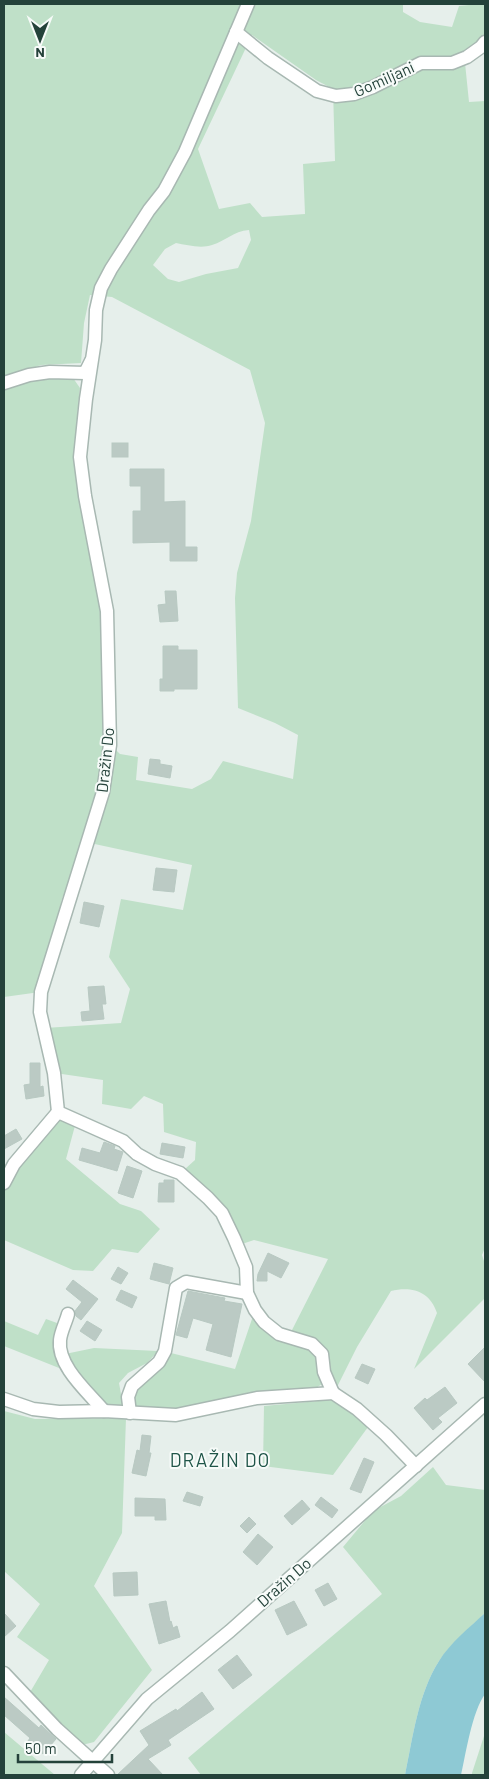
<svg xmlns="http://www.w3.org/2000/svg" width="489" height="1779" font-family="Barlow,sans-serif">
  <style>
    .green { fill: #bfe0c8; fill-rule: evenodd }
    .water { fill: #8ec9d4 }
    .building { fill: #bbcac4; stroke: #b8c9c2 }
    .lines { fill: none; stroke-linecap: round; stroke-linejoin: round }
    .minor-casing { stroke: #a8b8b2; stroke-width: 15 }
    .minor { stroke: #fff; stroke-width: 12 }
    .labels { text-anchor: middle; stroke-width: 4; stroke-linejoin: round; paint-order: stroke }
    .street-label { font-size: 16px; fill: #24423a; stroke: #f7fbf9 }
    .quarter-label { font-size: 19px; letter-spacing: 1px; fill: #1f5548; stroke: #f7fbf9 }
  </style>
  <rect width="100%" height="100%" fill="#e6efeb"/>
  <g class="green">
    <path d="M4,4h399v8l17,10 32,5 7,-21 20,-2 6,1v44l-20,14 4,39 16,-1v1147l-3,7 3,9v34l-71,71 23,-56c-7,-22 -26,-27 -46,-22l-34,56 -20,40 -5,-4 -5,-25 -36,-26 37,-73 -74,-19 -15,5 -54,-76 10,-9 1,-18 -32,-10 -1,-28 -19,-8 -13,13 -29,-5 1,-24 -48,-7 -10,-45 76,-5 9,-34 -21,-32 12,-58 62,11 9,-45 -102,-22 21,-98 9,9 18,3 -2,23 56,9 19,-10 12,-18 70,18 5,-44 -23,-12 -37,-15 -3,-110 2,-25 14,-52 14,-98 -15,-53 -138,-73 -22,-2 -6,28 -3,40 -40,2 -37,13zM252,35l64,45 17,9 2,72 -32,3 2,50 -43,3 -12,-14 -31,6 -21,-60zM249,230l2,10 -13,28 -32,6 -27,8 -11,-3 -15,-14 12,-16 11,-6c11,2 25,6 36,2 14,-4 21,-14 37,-15z"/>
    <polygon points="50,375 73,378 80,388 77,416 75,473 78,492 92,544 107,659 103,778 67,893 63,896 61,902 60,917 40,992 4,997 4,390 30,379"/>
    <polygon points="58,1114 76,1122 66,1159 120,1204 141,1211 160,1229 138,1253 112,1249 93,1271 73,1270 4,1240 4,1185"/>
    <polygon points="253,1316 314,1351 323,1380 322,1384 316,1388 172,1410 135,1406 135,1393 155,1373 171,1353 235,1369"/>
    <polygon points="46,1319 57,1323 53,1348 59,1368 4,1346 4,1321 38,1335"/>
    <polygon points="94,1348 158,1351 147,1363 128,1373 119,1383 123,1405 106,1405 84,1381 65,1354"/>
    <polygon points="329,1400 347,1407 368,1427 333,1475 263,1466 264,1406"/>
    <polygon points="4,1411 35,1419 126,1418 122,1533 94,1586 152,1670 94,1742 82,1745 29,1694 49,1660 17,1637 40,1604 4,1571"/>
    <path d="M433,1467l13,18 39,5v123c-15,15 -34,30 -46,48 -21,33 -26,76 -34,114h-204l-13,-17 194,-164 -39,-47 30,-36 28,-15z"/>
    <polygon points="4,1732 55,1775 4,1775"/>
    <polygon points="485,1733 485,1775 472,1775 472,1773"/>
  </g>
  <path class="water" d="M485,1613v81c-13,18 -19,59 -24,81h-56c8,-38 13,-81 34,-114 11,-18 31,-34 46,-48z"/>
  <g class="building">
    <rect x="112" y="443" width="16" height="14"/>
    <polygon points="130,469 164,469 164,502 185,501 185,547 197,547 197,561 170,561 170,542 133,543 133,511 141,511 141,486 130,486"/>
    <polygon points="165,591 176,591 178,621 160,622 158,605 166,604"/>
    <polygon points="163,646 178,646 178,650 197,650 197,689 174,689 174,691 160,691 160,679 163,679"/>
    <polygon points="150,759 160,760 160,764 172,766 170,778 148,774"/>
    <polygon points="156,868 177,870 174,892 153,890"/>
    <polygon points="84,902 104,906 99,927 80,923"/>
    <polygon points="104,986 106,1004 102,1004 104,1019 82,1021 81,1012 90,1011 88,987"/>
    <polygon points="30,1063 40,1063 40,1087 43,1086 44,1096 26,1099 24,1085 30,1084"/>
    <polygon points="16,1129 22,1139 4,1149 4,1136"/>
    <polygon points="104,1142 115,1146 114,1149 123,1152 117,1171 79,1160 82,1148 100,1153"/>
    <polygon points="162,1143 185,1147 183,1158 160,1154"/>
    <polygon points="127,1166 142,1171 133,1198 118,1193"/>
    <polygon points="164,1180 174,1180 174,1202 158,1202 159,1183 164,1183"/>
    <polygon points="268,1253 289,1263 281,1278 267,1271 267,1281 257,1281 258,1274"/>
    <polygon points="154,1263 173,1268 169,1284 150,1279"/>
    <polygon points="118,1267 128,1273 121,1284 111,1279"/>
    <polygon points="73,1280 98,1299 81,1320 76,1316 75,1311 82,1302 66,1289"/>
    <polygon points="121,1290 137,1297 132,1308 116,1300"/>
    <polygon points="188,1291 225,1298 224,1301 242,1304 231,1357 206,1350 213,1324 193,1318 187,1338 176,1335"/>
    <polygon points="87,1321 102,1330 95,1341 80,1331"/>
    <polygon points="485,1347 485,1382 468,1364"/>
    <polygon points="362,1364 375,1369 368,1384 355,1378"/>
    <polygon points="445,1387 457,1403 438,1418 442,1422 433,1430 414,1408 425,1398 427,1400"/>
    <polygon points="142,1435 151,1436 149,1453 151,1453 146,1476 132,1473 137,1450 140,1451"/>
    <polygon points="364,1458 374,1462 361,1493 350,1489"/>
    <polygon points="187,1492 203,1497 200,1506 183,1501"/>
    <polygon points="321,1497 338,1510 332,1518 315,1505"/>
    <polygon points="135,1498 165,1499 166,1520 155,1520 155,1516 135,1516"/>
    <polygon points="302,1500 310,1509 292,1525 284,1516"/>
    <polygon points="249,1517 256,1524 247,1533 240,1526"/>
    <polygon points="258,1534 273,1547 257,1565 243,1552"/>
    <polygon points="137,1572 138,1595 114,1596 113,1573"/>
    <polygon points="328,1583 337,1599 324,1606 315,1590"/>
    <polygon points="166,1601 170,1622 171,1621 173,1628 177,1626 180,1637 159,1644 149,1604"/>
    <polygon points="294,1601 307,1625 287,1635 275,1610"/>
    <polygon points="4,1613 16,1626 4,1637"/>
    <polygon points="237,1655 252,1675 233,1689 218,1670"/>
    <polygon points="202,1692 214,1709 168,1740 171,1745 148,1759 163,1775 117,1775 149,1745 140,1731 176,1709 177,1711"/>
    <polygon points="4,1697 39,1728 41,1725 56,1739 43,1754 28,1741 30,1738 4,1715"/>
  </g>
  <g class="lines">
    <g class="minor-casing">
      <g id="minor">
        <polyline points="248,4 185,152 164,191 149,210 111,269 101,288 96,310 95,340 86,399 80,457 85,496 107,611 110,745 103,792 41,992 40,1012 54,1073 58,1112 123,1141 137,1154 155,1164 180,1173 208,1198 222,1213 234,1238 246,1267 247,1293 255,1310 264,1322 279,1334 312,1344 322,1354 324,1372 333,1393"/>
        <polyline points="236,32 268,58 317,91 336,96 354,94 373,87 421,63 452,63 467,57 481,47 485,42"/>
        <polyline points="4,383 29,375 50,372 85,373 91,361"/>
        <polyline points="4,1183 14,1164 58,1112"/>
        <path d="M68,1314c-2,8 -7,17 -8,26 -3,26 28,52 44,71"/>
        <polyline points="333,1393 357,1409 386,1435 416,1466"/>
        <polyline points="4,1399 33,1409 59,1412 104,1411 176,1415 257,1398 333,1393"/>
        <polyline points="130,1413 128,1397 132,1386 159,1362 165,1351 176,1288 186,1282 247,1293"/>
        <polyline points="4,1673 57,1729 108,1775"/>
        <polyline points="81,1775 147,1699 230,1631 485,1404"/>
      </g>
    </g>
    <use href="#minor" class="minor"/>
  </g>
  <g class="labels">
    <g class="street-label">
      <text transform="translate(384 79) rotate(-24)" y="6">Gomiljani</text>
      <text transform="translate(105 760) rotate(-84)" y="6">Dražin Do</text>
      <text transform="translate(284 1582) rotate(-41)" y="6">Dražin Do</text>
    </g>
    <g class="quarter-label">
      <text x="220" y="1467">DRAŽIN DO</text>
    </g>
  </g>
  <rect width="489" height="1779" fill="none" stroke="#24423a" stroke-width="10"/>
  <g transform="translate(40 40) rotate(180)" stroke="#f7fbf9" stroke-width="4" paint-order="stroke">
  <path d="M0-4L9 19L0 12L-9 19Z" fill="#24423a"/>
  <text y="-8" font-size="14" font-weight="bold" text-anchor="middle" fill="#24423a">N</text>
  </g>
  <path d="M18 1754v8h94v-8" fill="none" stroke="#24423a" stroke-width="2.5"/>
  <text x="25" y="1754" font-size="15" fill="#24423a" stroke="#f7fbf9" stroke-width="4" paint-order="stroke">50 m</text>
</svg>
